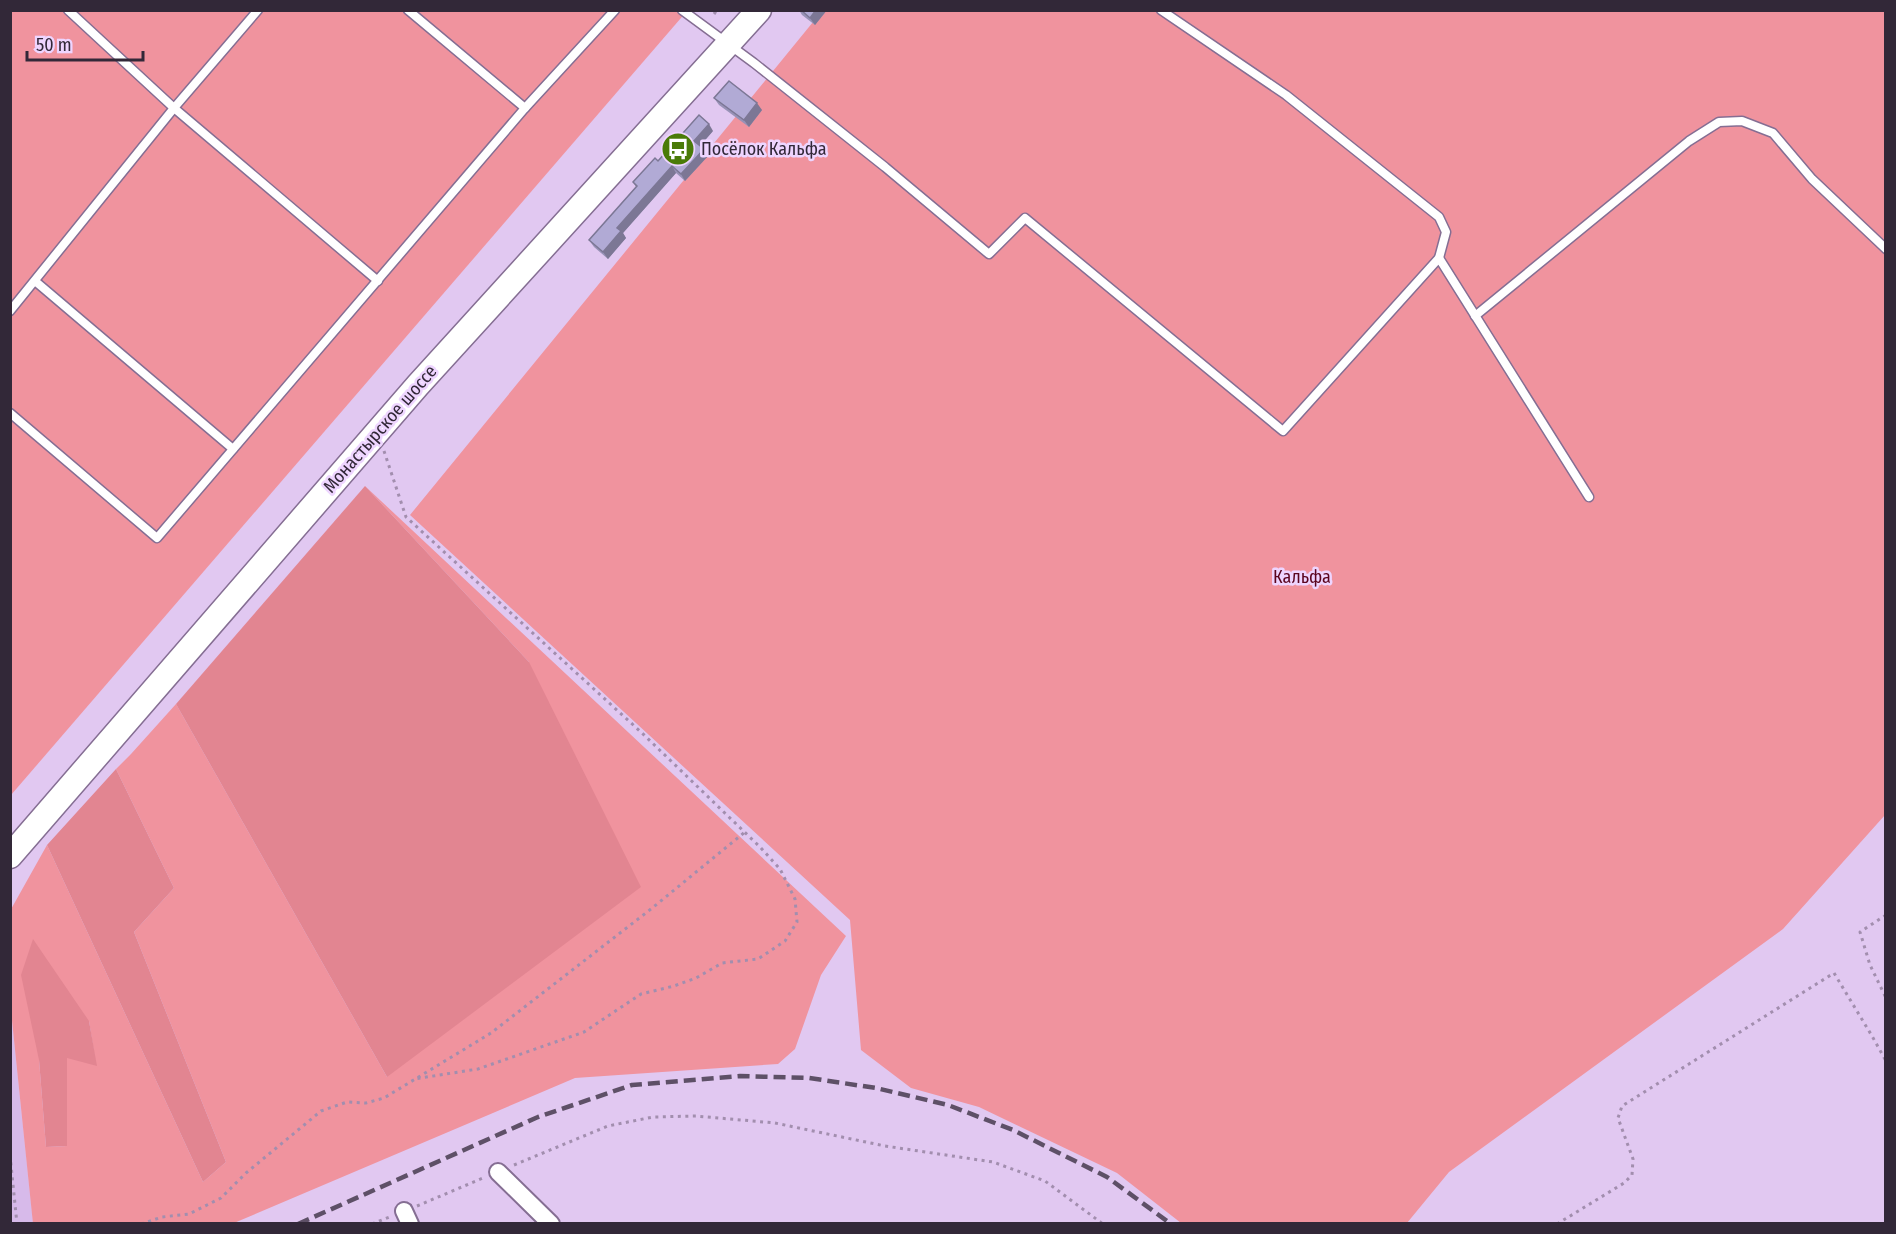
<svg xmlns="http://www.w3.org/2000/svg" width="1896" height="1234" font-family="'Fira Sans Condensed',sans-serif">
  <style>
    .built { fill: #d7baea }
    .green { fill: #f0939e; fill-rule: evenodd }
    .forest { fill: #e28591 }
    .lines { fill: none; stroke-linecap: round; stroke-linejoin: round }
    .service-casing { stroke: #856e93; stroke-width: 11 }
    .minor-casing { stroke: #856e93; stroke-width: 20 }
    .secondary-casing { stroke: #856e93; stroke-width: 27 }
    .path { stroke: #a28eae; stroke-width: 3; stroke-dasharray: 3 4.5; stroke-linecap: butt }
    .service { stroke: #fff; stroke-width: 8 }
    .minor { stroke: #fff; stroke-width: 16 }
    .secondary { stroke: #fff; stroke-width: 24 }
    .rail { stroke: #5e5067; stroke-width: 4.5; stroke-dasharray: 12 6; stroke-linecap: butt }
    .wall { fill: #9892b7 }
    .shaded-wall { fill: #7c7795 }
    .building { fill: #b1aad5; stroke: #7c7795; stroke-width: 1.5 }
    .labels { text-anchor: middle; stroke-width: 5; stroke-linejoin: round; paint-order: stroke }
    .poi-label { font-size: 18px; fill: #322838; stroke: #eed5ff; text-anchor: start }
    .street-label { font-size: 18px; fill: #322838; stroke: #eed5ff }
    .park-label { font-size: 18px; fill: #5b051f; stroke: #eed5ff }
  </style>
  <rect width="100%" height="100%" fill="#e1c8f1"/>
  <polygon class="built" points="11,1011 33,1223 11,1223"/>
  <g class="green">
    <polygon points="11,11 687,11 11,795"/>
    <polygon points="822,11 1885,11 1885,815 1783,929 1449,1172 1407,1223 1181,1223 1117,1173 979,1107 911,1088 861,1050 850,920 410,515"/>
    <path d="M365,486l481,450 -25,39 -26,74 -17,15 -203,14 -341,145 -201,1 -22,-213 -1,-100 37,-66 156,337 23,-20 -92,-230 40,-44 -58,-119 15,-15 45,-50 211,373 142,-415zM89,1021l7,44 -29,-8v89l-21,1 -7,-87z"/>
  </g>
  <g class="forest">
    <polygon points="365,486 529,662 641,887 387,1077 176,704"/>
    <polygon points="116,769 174,888 134,932 226,1162 203,1182 47,845"/>
    <polygon points="33,939 89,1021 97,1066 67,1058 67,1146 46,1147 39,1060 21,975"/>
  </g>
  <g class="lines">
    <g class="service-casing">
      <g id="service">
        <polyline points="68,10 174,108 378,281"/>
        <polyline points="408,10 525,108 615,10"/>
        <polyline points="682,10 754,63 885,167 989,254 1025,218 1283,431 1439,258 1589,497"/>
        <polyline points="1161,10 1286,95 1439,217 1446,232 1439,258"/>
        <polyline points="35,281 233,449"/>
        <polyline points="10,311 174,108 258,10"/>
        <polyline points="1475,316 1689,141 1719,122 1742,121 1773,133 1812,179 1886,249"/>
        <polyline points="10,413 157,538 525,108"/>
      </g>
    </g>
    <g class="minor-casing">
      <g id="minor">
        <polyline points="498,1172 551,1224"/>
        <polyline points="404,1211 410,1224"/>
      </g>
    </g>
    <g class="secondary-casing">
      <polyline id="secondary" points="10,856 418,385 759,10"/>
    </g>
    <g class="path">
      <polyline points="714,14 717,10"/>
      <polyline points="384,451 406,517 642,733 760,847 780,869 795,899 797,922 785,941 758,959 722,963 696,978 674,986 641,994 584,1032 478,1069 414,1079"/>
      <polyline points="1886,915 1860,932 1870,965 1886,998"/>
      <polyline points="10,1155 17,1224"/>
      <polyline points="514,1165 608,1126 653,1117 696,1116 775,1123 885,1146 993,1162 1045,1181 1103,1224"/>
      <polyline points="417,1206 483,1178"/>
      <polyline points="141,1224 162,1217 189,1214 221,1198 246,1173 321,1111 347,1102 366,1103 384,1098 491,1033 651,909 745,832"/>
      <polyline points="372,1224 392,1216"/>
      <polyline points="1557,1224 1624,1183 1632,1175 1633,1159 1618,1118 1622,1106 1834,973 1872,1036 1886,1061"/>
    </g>
    <use href="#service" class="service"/>
    <use href="#minor" class="minor"/>
    <use href="#secondary" class="secondary"/>
    <polyline class="rail" points="298,1224 538,1117 632,1085 740,1076 809,1078 876,1088 948,1105 1013,1130 1107,1177 1171,1224"/>
  </g>
  <g class="wall">
    <polygon points="799,10 827,10 815,25 802,15"/>
    <polygon points="714,98 762,110 749,127 719,105"/>
    <polygon points="713,131 700,146 708,156 685,181 676,173 623,233 626,238 608,259 594,247 589,240 636,187 633,182"/>
  </g>
  <g class="shaded-wall">
    <polygon points="816,10 827,10 815,25 810,18"/>
    <polygon points="757,103 762,110 749,127 744,120"/>
    <polygon points="709,124 713,131 699,147 694,141"/>
    <polygon points="704,149 708,156 685,181 681,174"/>
    <polygon points="672,166 676,173 623,233 626,238 608,259 603,252 617,228"/>
  </g>
  <g class="building">
    <polygon points="801,10 816,10 810,18"/>
    <polygon points="729,81 757,103 744,120 714,98"/>
    <polygon points="699,115 709,124 694,141 704,149 681,174 672,166 617,228 621,231 603,252 589,240 637,186 633,182 655,158 658,161"/>
  </g>
  <defs>
    <g id="bus-disc" transform="scale(1.725)"><circle r="9.5" fill="#4a7b08" stroke="#eed5ff"/><path d="M-5-6H5V4H4V6H2V4H-2V6H-4V4H-5ZM-3.5-4V0h7V-4ZM-3.5 1.2v1.5H-2V1.2ZM2 1.2v1.5H3.5V1.2Z" fill="#fff"/></g>
  </defs>
  <g fill-rule="evenodd">
    <use href="#bus-disc" x="678" y="149"/>
  </g>
  <g class="labels">
    <g class="poi-label">
      <text x="701" y="155">Посёлок Кальфа</text>
    </g>
    <g class="street-label">
      <text transform="translate(380 429) rotate(-49)" y="6">Монастырское шоссе</text>
    </g>
    <g class="park-label">
      <text x="1302" y="583">Кальфа</text>
    </g>
  </g>
  <rect width="1896" height="1234" fill="none" stroke="#322838" stroke-width="24"/>
  <path d="M27 51v9h116v-9" fill="none" stroke="#322838" stroke-width="3"/>
  <text x="36" y="51" font-size="18" fill="#322838" stroke="#eed5ff" stroke-width="4.5" paint-order="stroke">50 m</text>
</svg>
